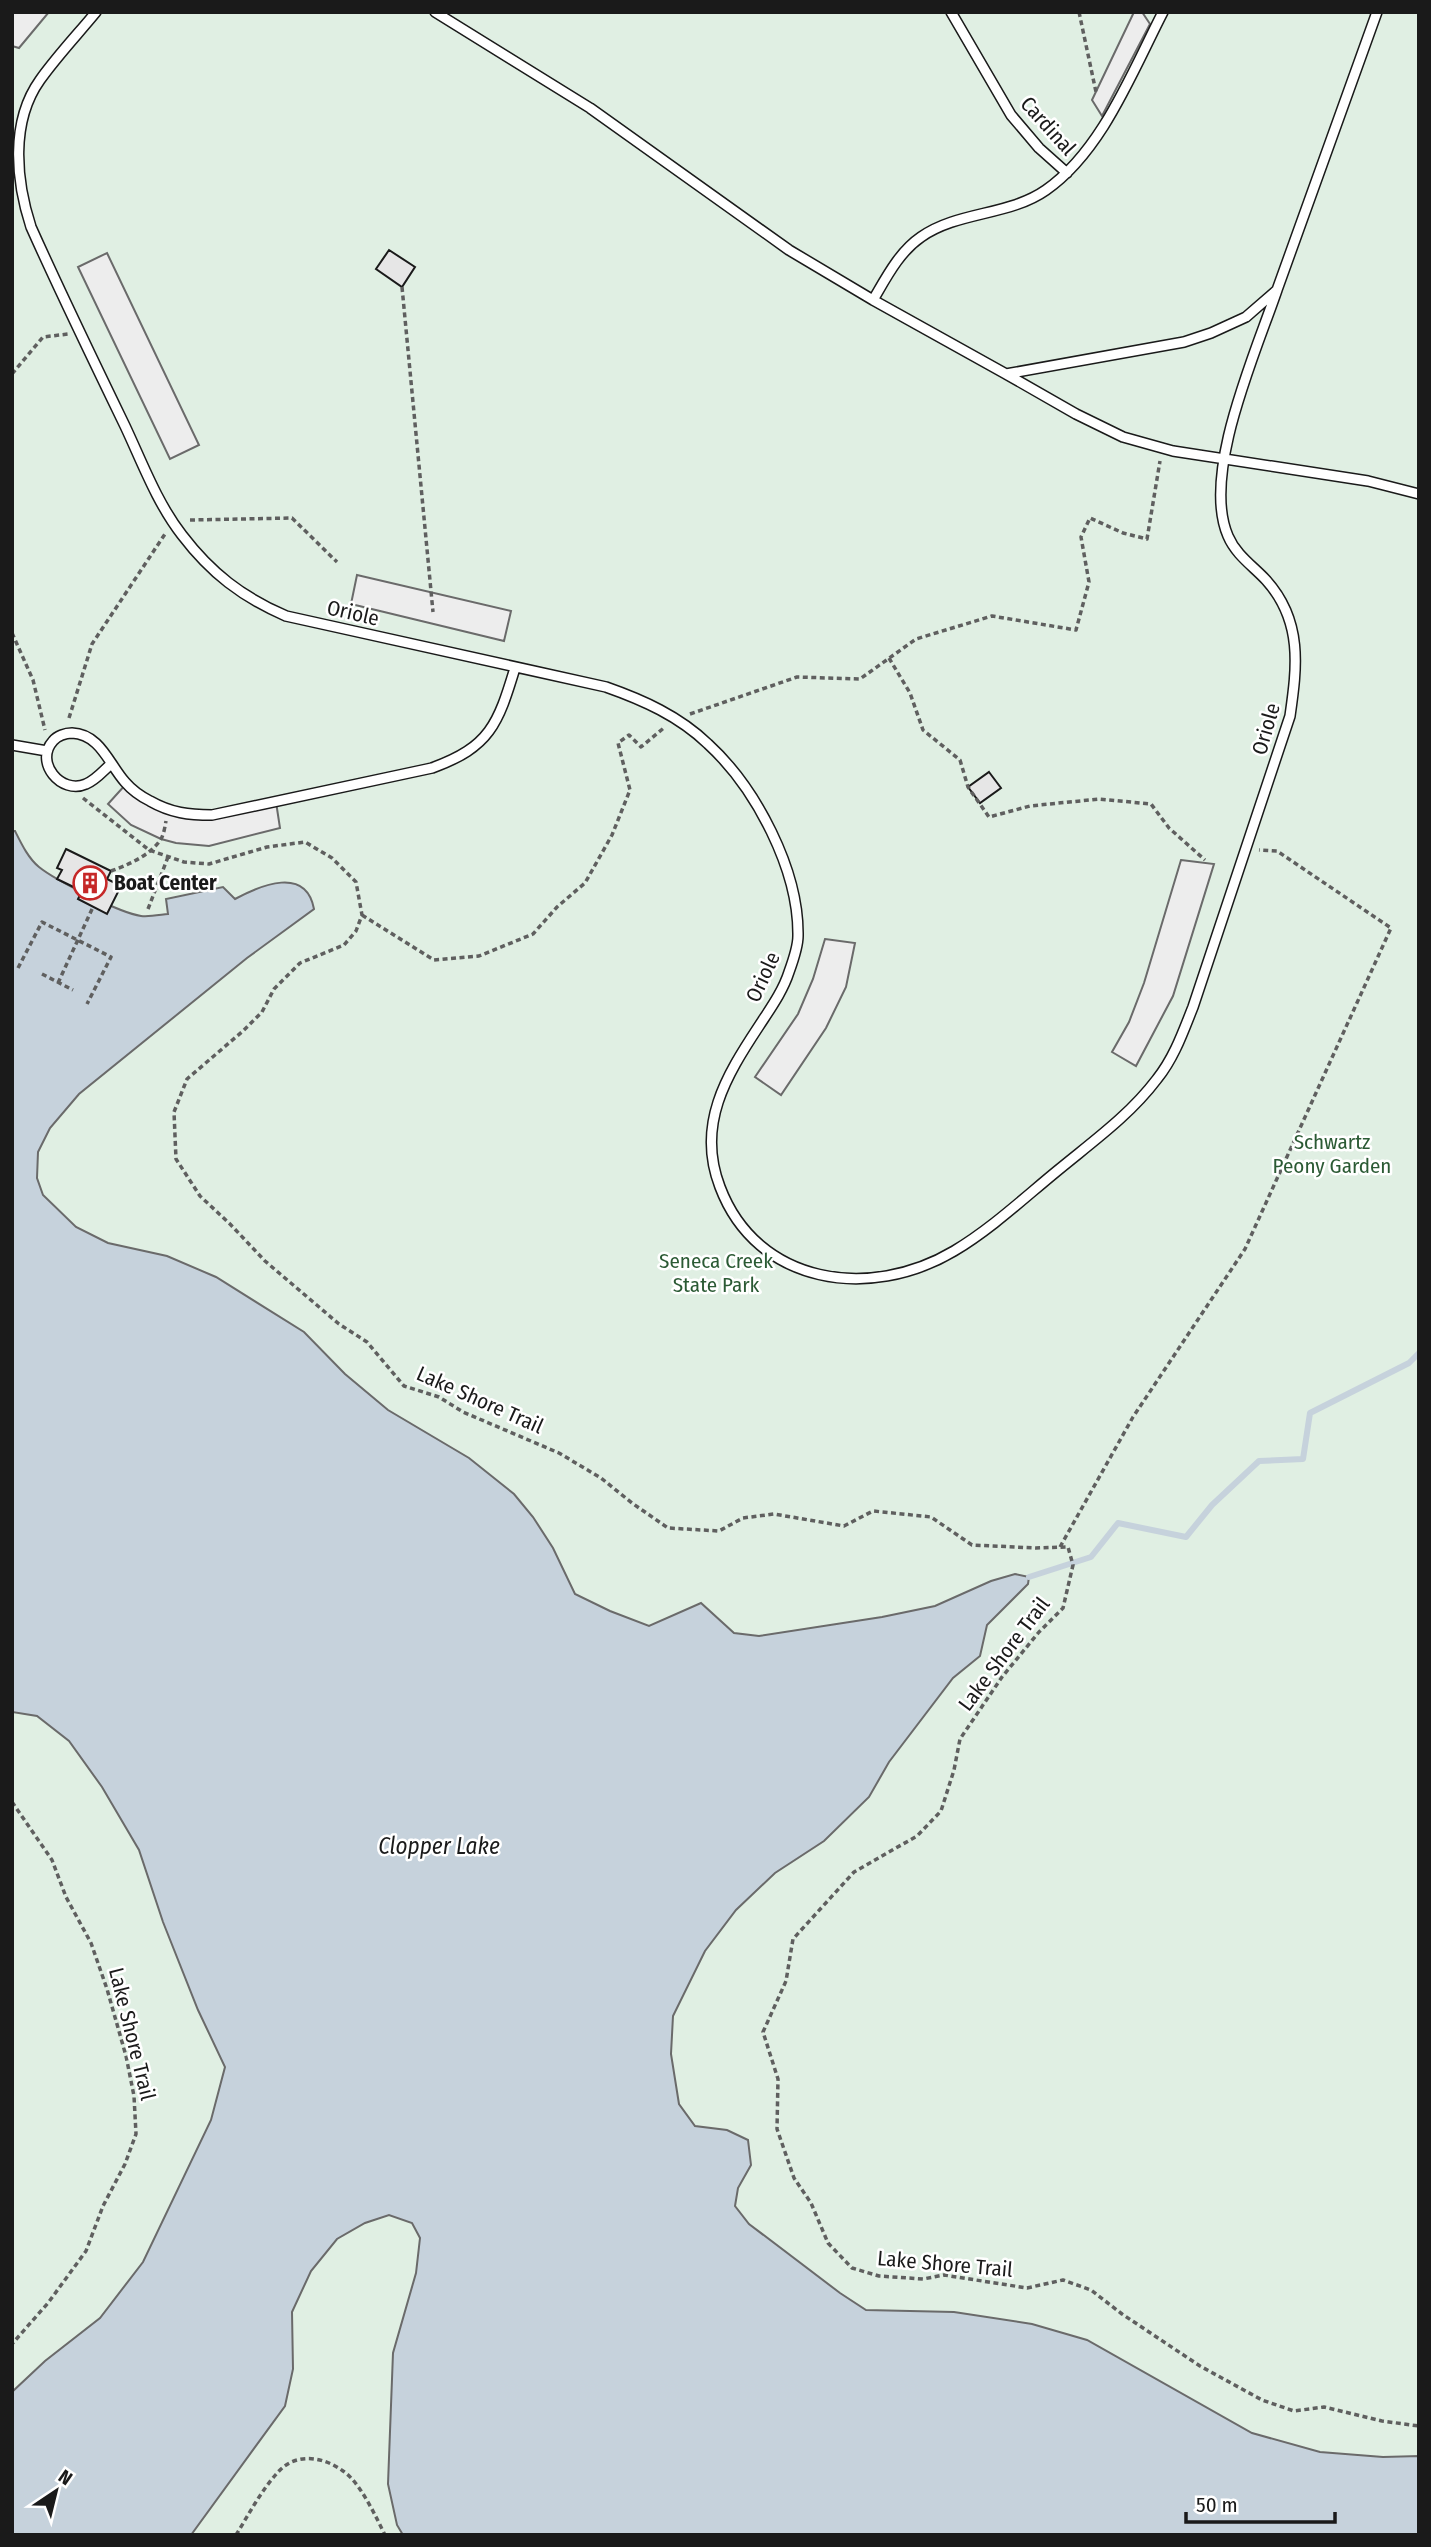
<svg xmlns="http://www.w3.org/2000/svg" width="1431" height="2547" font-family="'Fira Sans Condensed',sans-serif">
	<rect width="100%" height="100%" fill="#fff"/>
	<!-- green -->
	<path fill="#e0efe3" stroke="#6a6a6a" stroke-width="2" d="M12 12H1419V2535H12Z"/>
	<!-- parking -->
	<path fill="#ededed" stroke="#6a6a6a" stroke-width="2" d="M12 12H49L19 48 12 46Z
		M1134 12H1142L1150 24 1102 116 1092 100Z
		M107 253 199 445 170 459 78 267Z
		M357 575 511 611 504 641 351 604Z
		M126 784 184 815 276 802 280 828 209 846 176 843 161 839 131 825 108 804Z
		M1181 860 1214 864 1173 996 1136 1066 1112 1052 1129 1022 1144 983Z
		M825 939 855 943 846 987 826 1028 781 1095 755 1077 798 1014 813 979Z"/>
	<!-- water -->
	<path fill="#c6d2dc" stroke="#6a6a6a" stroke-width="2" d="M12 831H15C21 843 28 858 39 867 55 880 120 913 141 916 149 917 159 915 168 914L166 899 223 887 235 899C261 885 306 866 314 909L247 958 79 1094 50 1128 38 1152 37 1178 43 1195 76 1227 108 1243 167 1256 216 1277 304 1332 345 1374 388 1410 469 1458 514 1494 533 1517 553 1548 575 1594 610 1611 649 1626 701 1603 734 1633 759 1636 882 1617 935 1606 991 1581 1015 1574 1029 1577 1028 1584 987 1625 980 1656 953 1678 889 1762 869 1797 824 1841 775 1873 736 1910 705 1951 673 2016 671 2054 679 2104 695 2126 727 2130 748 2140 751 2165 738 2188 735 2206 749 2224 840 2293 866 2310 954 2312 1032 2324 1087 2340 1252 2433 1320 2452 1383 2457 1419 2456V2535H403L397 2525 388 2484 393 2353 416 2273 420 2238 412 2223 389 2215 365 2223 337 2239 311 2271 292 2312 293 2369 285 2406 191 2535H12V2392L45 2361 100 2318 143 2262 211 2120 225 2067 198 2010 163 1922 139 1850 102 1787 69 1741 37 1716 12 1712Z"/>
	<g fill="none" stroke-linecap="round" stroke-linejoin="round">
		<!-- stream -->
		<path stroke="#c6d2dc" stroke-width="6" d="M1029 1577 1091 1557 1118 1523 1186 1537 1212 1505 1259 1461 1303 1459 1310 1413 1409 1363 1419 1353"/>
	</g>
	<!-- building -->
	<path fill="#e6e6e6" stroke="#1a1a1a" stroke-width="2" d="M389 250 415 267 402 287 376 269Z
		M989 772 1001 788 980 803 968 787Z
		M66 849 111 871 107 879 121 886 107 914 78 899 82 891 57 879 62 870 57 868Z"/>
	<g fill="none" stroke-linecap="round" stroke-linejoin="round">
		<defs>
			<path id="service" d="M96 12C78 34 57 56 40 80 10 122 16 181 31 227 61 294 93 360 125 426 142 462 157 503 182 535 211 573 242 597 286 616L606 687C643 700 679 716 708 744 756 788 799 870 798 936 798 947 793 961 789 972 783 991 770 1009 759 1026 726 1076 696 1125 720 1187 757 1285 870 1301 954 1251 991 1229 1024 1198 1057 1171 1092 1142 1129 1116 1157 1079 1174 1058 1183 1032 1193 1007L1290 716C1297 667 1303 621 1266 580 1253 566 1236 555 1228 536 1201 474 1256 352 1277 290
				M435 12 590 108 789 250 873 300 1006 374 1184 342 1211 333 1246 317 1277 290 1377 12
				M951 12 1011 115 1039 148 1067 173
				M873 300C886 278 899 252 921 237 958 211 1009 216 1046 190 1102 151 1132 72 1163 12
				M1006 374 1076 414 1123 437 1173 451 1368 481 1419 494
				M12 745 47 751
				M111 764C103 771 96 780 86 784 61 795 34 762 53 741 57 736 65 733 72 733 100 734 109 764 125 782 131 789 142 797 150 801 171 813 189 815 212 815L432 768C490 747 498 724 515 668"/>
		</defs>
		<!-- service casing -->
		<use href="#service" stroke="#1a1a1a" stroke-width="12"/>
		<!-- path -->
		<path stroke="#5f5f5f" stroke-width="3.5" stroke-dasharray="5 3.5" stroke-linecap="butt" d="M1079 12 1096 92
			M402 287 433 612
			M12 374 43 337 68 334
			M190 520 292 518 337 562
			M12 633 33 680 45 730
			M889 658 910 693 923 730 960 760 968 787 989 817 1030 806 1099 799 1151 804 1169 828 1205 860
			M690 714 797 677 860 679 916 639 992 616 1076 630 1089 582 1081 537 1090 518 1123 533 1147 539 1160 461
			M69 718 92 644 165 534
			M83 798 149 850 184 862 209 864 267 847 305 842 332 858 356 882 362 915 356 931 344 945 300 963 274 989 262 1012 243 1031 187 1079 174 1112 176 1159 200 1196 230 1224 265 1261 339 1324 367 1342 404 1386 439 1397 463 1412 559 1453 601 1478 632 1503 668 1528 719 1531 743 1518 774 1514 844 1526 873 1511 931 1517 972 1545 1036 1548 1068 1547 1073 1565 1063 1608 1039 1632 1002 1677 960 1739 954 1770 941 1811 917 1836 854 1872 793 1939 786 1981 763 2032 778 2079 777 2129 794 2178 811 2203 828 2243 852 2268 879 2276 923 2279 944 2275 1027 2288 1063 2280 1091 2290 1122 2314 1200 2366 1262 2400 1294 2411 1324 2407 1382 2421 1419 2426
			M111 871C128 865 151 855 161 839 164 834 165 826 166 821
			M148 909 168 857
			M362 915 434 960 479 956 533 934 557 907 585 883 612 835 630 790 618 743 629 735 641 747 665 727
			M18 968 42 922 111 957 87 1004
			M42 974 73 990
			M58 983 93 907
			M1060 1547 1133 1417 1245 1249 1391 928 1277 851 1259 850
			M12 1802 52 1860 66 1897 91 1943 107 1989 126 2056 134 2096 136 2134 125 2164 103 2206 86 2251 48 2303 12 2344
			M236 2535C249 2514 262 2489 279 2471 297 2452 324 2457 343 2471 360 2482 376 2517 385 2535"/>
		<!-- service -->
		<use href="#service" stroke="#fff" stroke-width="9"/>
	</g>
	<!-- icons -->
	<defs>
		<symbol id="building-ring" viewBox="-11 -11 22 22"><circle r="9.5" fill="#fff" stroke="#c62828" stroke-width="1.5"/><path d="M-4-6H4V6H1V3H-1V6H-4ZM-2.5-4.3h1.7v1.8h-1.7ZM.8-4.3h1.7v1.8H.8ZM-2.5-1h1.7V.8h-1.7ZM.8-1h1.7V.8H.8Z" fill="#c62828"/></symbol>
	</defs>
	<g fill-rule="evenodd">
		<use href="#building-ring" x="71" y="864" width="38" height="38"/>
	</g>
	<g text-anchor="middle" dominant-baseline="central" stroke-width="5" stroke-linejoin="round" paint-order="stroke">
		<!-- street labels -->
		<g font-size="21" fill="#1a1a1a" stroke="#fff">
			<text transform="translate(1048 126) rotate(48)">Cardinal</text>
			<text transform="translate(353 613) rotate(13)">Oriole</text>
			<text transform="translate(1266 729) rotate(-74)">Oriole</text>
			<text transform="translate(763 977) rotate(-65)">Oriole</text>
			<text transform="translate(480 1400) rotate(24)">Lake Shore Trail</text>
			<text transform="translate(1004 1654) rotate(-53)">Lake Shore Trail</text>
			<text transform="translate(132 2034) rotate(76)">Lake Shore Trail</text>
			<text transform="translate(945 2264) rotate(5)">Lake Shore Trail</text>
		</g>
		<!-- poi labels -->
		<g font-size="21" font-weight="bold" fill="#1a1a1a" stroke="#fff" text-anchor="start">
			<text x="114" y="883">Boat Center</text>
		</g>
		<!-- park labels -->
		<g font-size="21" fill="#2b5a34" stroke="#fff">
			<text x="1332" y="1142">Schwartz<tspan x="1332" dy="24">Peony Garden</tspan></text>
			<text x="716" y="1261">Seneca Creek<tspan x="716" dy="24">State Park</tspan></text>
		</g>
		<!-- water labels -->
		<g font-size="23" font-style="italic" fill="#1a1a1a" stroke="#fff">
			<text x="439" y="1846">Clopper Lake</text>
		</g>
	</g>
	<!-- border -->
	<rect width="1431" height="2547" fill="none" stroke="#1a1a1a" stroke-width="28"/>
	<!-- north arrow -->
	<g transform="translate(56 2491) rotate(35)" stroke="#ffffff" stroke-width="5" paint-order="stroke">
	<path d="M0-5L12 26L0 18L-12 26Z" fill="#1a1a1a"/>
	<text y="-10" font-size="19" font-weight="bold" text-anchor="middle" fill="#1a1a1a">N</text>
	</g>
	<!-- scale -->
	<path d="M1186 2512v10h149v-10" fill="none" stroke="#1a1a1a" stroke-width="3.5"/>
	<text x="1196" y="2512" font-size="21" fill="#1a1a1a" stroke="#ffffff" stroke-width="5" paint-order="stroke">50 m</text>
</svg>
